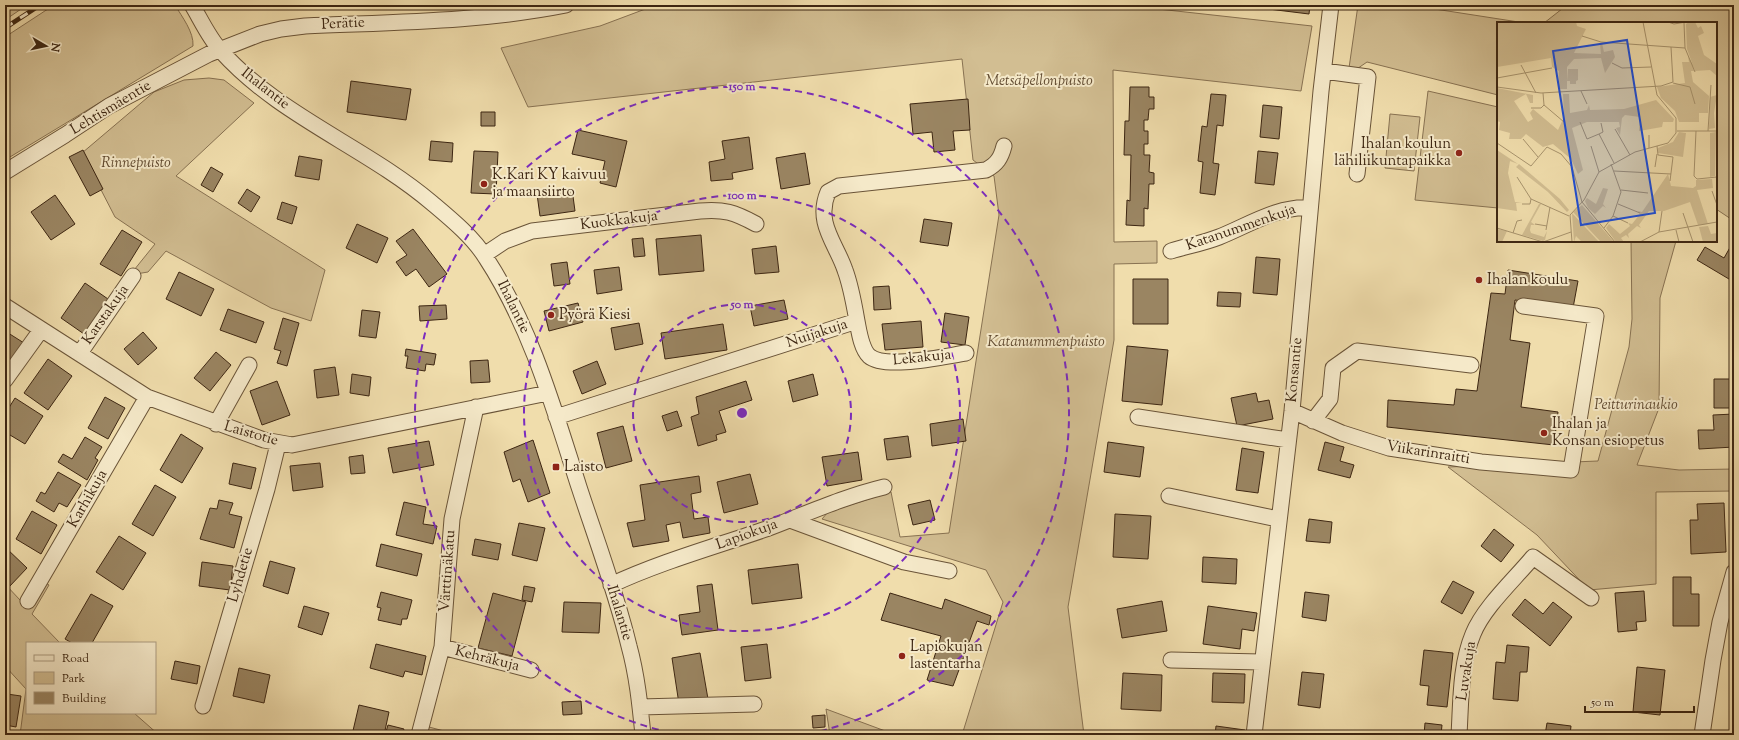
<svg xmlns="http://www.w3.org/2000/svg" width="1739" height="740" font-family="'Sorts Mill Goudy',serif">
	<rect width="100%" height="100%" fill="#f0ddac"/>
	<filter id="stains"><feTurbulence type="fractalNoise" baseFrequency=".005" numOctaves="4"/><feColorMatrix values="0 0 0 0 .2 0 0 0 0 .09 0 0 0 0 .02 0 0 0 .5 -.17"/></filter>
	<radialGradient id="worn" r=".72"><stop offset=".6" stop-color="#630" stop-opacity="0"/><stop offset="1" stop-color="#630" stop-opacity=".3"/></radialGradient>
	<!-- green -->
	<path fill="#d2be92" stroke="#887252" d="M5 5H27L5 20Z
		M54 5H175C182 17 194 32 193 46L5 160V37Z
		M656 5H1122L1312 26 1301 91 1113 70 1114 242 1157 241V263L1114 264V340L1068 607 1084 735H962L1003 602 986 570 822 519 828 512 891 492 900 537 949 533 999 215 994 176 973 160 962 59 528 107 501 48 600 26Z
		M1358 5H1409L1525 23H1498V95L1367 62 1348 75Z
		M1567 5H1734V221L1716 209V23H1544Z
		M209 78 224 80 254 103 176 176 325 270 311 321 271 308 166 251 148 272 130 275 155 244 115 217 82 153 154 92 184 80Z
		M1428 91 1498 107V208L1415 200Z
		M1390 114 1420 117 1414 171 1385 168Z
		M1631 241H1676L1660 298 1659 408 1637 465 1679 470 1734 469V491L1656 492V584L1589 590 1537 535 1448 467 1598 461 1629 347 1632 319Z
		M34 576 49 585 32 614 60 643H27V713H134L159 735H20L26 689 5 666V584L20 600Z
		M826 709 896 735H830Z
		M429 727 459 735H427Z"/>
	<!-- building -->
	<path fill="#9a8562" stroke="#3d2612" d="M1236 5H1310L1309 14Z
		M351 81 411 89 406 120 347 112Z
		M1130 87H1149V97H1154V109H1149L1148 120H1144V131H1148V144H1144V155H1150L1149 172 1154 173V184H1149L1148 209 1144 208V226L1126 225 1127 200 1130 201 1131 155H1124L1125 121H1129Z
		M1211 94 1226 95 1223 126 1217 125 1213 163 1219 164 1215 195 1200 193 1203 162 1198 161 1202 126 1207 127Z
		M968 99 970 130 953 131 955 150 934 152 932 132 913 134 910 104Z
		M1263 105 1282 107 1279 139 1260 137Z
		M481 112H495V126H481Z
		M578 130 627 141 616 187 600 183 605 161 572 154Z
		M749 137 753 169 732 173 733 179 711 181 709 162 725 159 722 141Z
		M431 141 453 143 452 162 429 160Z
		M83 150 103 189 90 196 69 157Z
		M474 151 498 152 496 194 471 193Z
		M1258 151 1278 153 1274 185 1255 183Z
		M805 153 810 184 781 189 776 158Z
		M299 156 322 160 319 180 295 176Z
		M211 167 223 174 213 192 201 185Z
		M247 189 260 197 251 212 238 203Z
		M572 189 575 211 540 216 537 194Z
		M55 195 75 224 51 240 31 212Z
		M282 202 297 207 292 224 277 219Z
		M924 219 952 223 948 246 920 242Z
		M357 224 388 238 377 263 346 248Z
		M413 229 447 274 429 287 416 269 406 276 396 262 407 255 396 241Z
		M122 230 142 242 121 276 100 264Z
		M701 235 704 271 659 275 656 239Z
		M643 238 645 256 634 257 632 239Z
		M1732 244 1734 245V282L1697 260 1705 247 1724 258Z
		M776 246 779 272 755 274 752 249Z
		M1256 257 1280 259 1277 295 1253 293Z
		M567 262 570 284 554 286 551 264Z
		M619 267 622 290 597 294 594 270Z
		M1508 270 1578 281 1573 308 1515 300 1510 340 1530 343 1521 407 1558 412 1554 445 1387 427 1388 400 1454 405 1456 389 1477 391 1491 293 1505 294Z
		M179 272 214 289 201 316 166 299Z
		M1133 279H1168V324H1133Z
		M85 283 108 299 84 334 61 318Z
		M889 286 891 309 874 310 873 287Z
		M1218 292 1241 293 1240 307 1217 306Z
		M784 300 788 319 754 326 750 306Z
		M578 303 583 322 549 331 544 311Z
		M446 305 447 319 420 321 419 306Z
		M228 309 264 322 256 343 220 330Z
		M362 310 380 312 376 338 359 336Z
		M945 313 969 317 965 345 941 342Z
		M283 318 299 323 287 366 277 363 281 351 274 349Z
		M921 321 923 347 885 350 882 324Z
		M639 323 643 344 615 350 611 328Z
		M723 324 727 350 665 359 661 333Z
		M5 331 24 343 5 374Z
		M143 332 157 348 138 365 124 349Z
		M1127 346 1168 350 1162 405 1122 401Z
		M406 349 436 354 434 365 426 364 425 371 406 368 408 356H405Z
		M216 352 231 365 210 391 194 378Z
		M48 359 72 376 48 410 24 393Z
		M488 360 490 382 471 383 470 361Z
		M597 361 606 384 582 394 573 371Z
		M335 367 339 395 317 398 314 370Z
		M352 374 371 377 369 396 350 393Z
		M813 374 818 395 793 402 788 381Z
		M1714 379H1734V408H1714Z
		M277 381 290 415 262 425 250 391Z
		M746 381 752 400 719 411 726 432 716 435 717 440 698 446 691 417 699 414 696 397Z
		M1256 393 1258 402 1269 400 1273 419 1237 426 1231 398Z
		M105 397 125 408 108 439 88 428Z
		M15 398 43 416 25 444 5 432V414Z
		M677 411 682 426 667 431 662 416Z
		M1734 414V447L1699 449 1698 430H1714L1713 415Z
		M963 419 966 441 932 446 930 424Z
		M623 426 632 461 606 468 597 433Z
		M181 434 203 448 182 483 160 470Z
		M908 436 911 457 887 460 884 439Z
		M85 437 102 447 95 458 98 460 87 480 58 462 63 454 72 459Z
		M533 440 550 493 528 502 520 479 513 482 504 452Z
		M429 441 434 465 393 473 388 448Z
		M1108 442 1144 447 1140 477 1104 472Z
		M1325 442 1344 447 1340 461 1354 465 1350 478 1318 470Z
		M1242 448 1264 452 1258 493 1236 490Z
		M858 452 862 480 827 486 822 457Z
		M363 455 365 473 351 474 349 457Z
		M233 463 256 468 251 489 229 484Z
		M320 463 323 487 293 491 290 466Z
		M58 472 81 485 67 507 59 503 54 512 36 501 41 492 45 494Z
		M750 474 758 504 724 513 717 482Z
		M699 476 701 492 691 494 694 519 708 517 710 533 683 538 680 522 666 525 669 541 633 547 627 523 645 520 640 485Z
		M155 485 176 497 153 536 132 524Z
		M219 500 233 503 229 514 242 517 234 548 200 539 210 508 217 509Z
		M930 500 935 520 913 525 908 505Z
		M404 502 426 507 423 524 437 526 433 544 396 535Z
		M1724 503 1726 552 1691 554 1690 520H1698L1697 504Z
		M32 511 57 525 41 554 16 539Z
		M1115 514 1151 516 1148 559 1113 557Z
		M1309 519 1332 522 1330 543 1306 541Z
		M519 523 545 528 537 561 512 555Z
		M1494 529 1514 545 1501 562 1481 546Z
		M119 536 146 553 123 590 96 572Z
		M475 539 501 544 498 560 472 555Z
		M381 544 422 554 417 576 376 566Z
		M5 547 27 568 9 587 5 583Z
		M1203 557 1237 559 1236 584 1202 582Z
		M270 561 295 568 288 594 263 586Z
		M202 562 233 566 230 590 199 586Z
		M798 564 802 598 752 604 748 570Z
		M1673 577H1691V594H1699V626H1673Z
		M1453 581 1474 592 1462 614 1441 602Z
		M712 584 718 630 682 635 679 615 700 612 697 586Z
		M524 586 535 588 532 602 522 600Z
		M1644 591 1646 621 1636 622 1637 630 1618 632 1615 593Z
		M381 592 412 600 407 619H402L401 625 378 620 381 608 377 607Z
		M1305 592 1329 595 1326 621 1302 617Z
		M493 593 526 602 512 656 478 648Z
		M890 593 942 609 945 599 991 616 989 625 977 621 953 686 927 680 941 636 881 620Z
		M91 594 113 606 92 643H72L65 639Z
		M1525 599 1543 614 1553 602 1572 617 1550 646 1512 615Z
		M1162 601 1167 631 1122 638 1117 609Z
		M564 602 601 603 599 633 562 632Z
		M304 606 329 613 322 635 298 627Z
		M1208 606 1257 613 1254 631 1242 629 1240 649 1203 644Z
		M376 644 426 656 422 675 405 671 403 677 370 668Z
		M767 644 771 678 745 681 741 647Z
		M1507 645 1529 647 1527 672H1520L1518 701 1493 699 1496 662 1505 663Z
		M1424 650 1453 653 1447 707 1427 705 1429 686 1420 685Z
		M700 653 708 699 679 704 672 658Z
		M175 661 200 666 197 684 171 679Z
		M1637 667 1665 670 1660 715 1633 712Z
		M239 668 270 675 264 703 233 696Z
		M1302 672 1324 674 1320 708 1298 705Z
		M1123 673 1162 675 1161 711 1121 709Z
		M1213 673 1245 674 1244 703 1212 702Z
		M7 694 21 696 16 727 5 725Z
		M581 701 582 714 563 715 562 702Z
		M359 705 389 712 384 735H352Z
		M825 715V727L813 728 812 716Z
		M1425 723 1442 725 1441 735H1424Z
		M1547 723 1571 726 1570 735H1545Z
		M388 725 404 729 402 735H385Z
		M1216 726 1245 730 1244 735H1215Z
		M1294 731 1310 732V735H1293Z"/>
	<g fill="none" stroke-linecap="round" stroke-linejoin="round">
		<defs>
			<path id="minor" d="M192 5C201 20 209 38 221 51 279 116 366 147 432 203 451 219 473 237 486 258 531 327 554 409 579 487 596 539 616 592 629 646 637 675 640 705 643 735
				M1324 71 1368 77 1357 174
				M5 172 65 135 109 106 209 54 260 34 281 29 305 26C392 22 481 22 566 5
				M1171 251C1187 246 1204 243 1219 237 1247 226 1279 205 1310 208
				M484 255 505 241 532 231 700 211C724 209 734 212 756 224
				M5 306 147 397 264 440 292 445 548 393
				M857 321C859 331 861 348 869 356 885 370 945 356 966 353
				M80 353 133 276
				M5 380 41 330
				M1292 411 1342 433 1389 448 1481 462 1571 470 1596 316 1523 306
				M556 417 857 321C854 304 851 286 845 270 836 243 815 223 828 192L839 186 986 170C997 164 1001 158 1004 146
				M1138 417 1288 440
				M1313 421 1330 399 1333 368 1357 351 1471 365
				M216 424 249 365
				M1169 496 1278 519
				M790 520 904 562 949 571
				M611 585C660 562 714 547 766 529 806 514 843 497 884 487
				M28 601 147 397
				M442 647 531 670
				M1171 660 1261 662
				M203 706 267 489 278 444
				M640 707 754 704
				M419 735 442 647 452 519 476 407
				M1254 735 1292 411 1321 91 1331 5
				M1459 735C1461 702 1460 665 1473 634 1484 607 1514 580 1533 557L1591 598
				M1702 735 1713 660 1720 622 1734 572"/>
		</defs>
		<!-- minor casing -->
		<use href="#minor" stroke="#6a5438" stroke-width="17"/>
		<!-- minor -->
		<use href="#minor" stroke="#f5e9c9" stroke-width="15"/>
		<defs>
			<path id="rail" d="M5 28 40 5"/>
		</defs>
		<!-- rail casing -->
		<use href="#rail" stroke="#3d2612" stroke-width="4.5"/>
		<!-- rail -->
		<use href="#rail" stroke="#f5e9c9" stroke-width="3" stroke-dasharray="9" stroke-linecap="butt"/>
	</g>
	<!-- distance rings -->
	<g fill="none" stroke="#7b2cbf" stroke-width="2" stroke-dasharray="7 5">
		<circle cx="742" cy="413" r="109"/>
		<circle cx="742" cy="413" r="218"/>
		<path d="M682 735A327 327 0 1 1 802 735"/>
	</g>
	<!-- markers -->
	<g fill="#8f2418" stroke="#f5e9c9" stroke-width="1.5">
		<circle cx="1459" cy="153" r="4"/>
		<circle cx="484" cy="184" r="4"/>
		<circle cx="1479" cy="280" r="4"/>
		<circle cx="551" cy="315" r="4"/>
		<circle cx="1544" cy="433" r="4"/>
		<rect x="552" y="463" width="8" height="8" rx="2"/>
		<circle cx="902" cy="656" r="4"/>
	</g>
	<g text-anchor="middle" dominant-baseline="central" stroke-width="4" stroke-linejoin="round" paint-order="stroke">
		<!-- street labels -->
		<g font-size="15" fill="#3d2612" stroke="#f5e9c9">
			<text transform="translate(343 24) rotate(-3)">Perätie</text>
			<text transform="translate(265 89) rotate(38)">Ihalantie</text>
			<text transform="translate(111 108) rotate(-31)">Lehtismäentie</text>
			<text transform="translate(619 221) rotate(-7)">Kuokkakuja</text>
			<text transform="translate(1241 228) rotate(-19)">Katanummenkuja</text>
			<text transform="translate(513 307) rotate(64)">Ihalantie</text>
			<text transform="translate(106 315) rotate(-55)">Karstakuja</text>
			<text transform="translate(817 334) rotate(-18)">Nuijakuja</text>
			<text transform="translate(922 358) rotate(-6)">Lekakuja</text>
			<text transform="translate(1295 370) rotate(-85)">Konsantie</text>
			<text transform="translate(251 434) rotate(16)">Laistotie</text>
			<text transform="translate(1428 453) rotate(9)">Viikarinraitti</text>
			<text transform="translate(88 499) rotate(-60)">Karhikuja</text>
			<text transform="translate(747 535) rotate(-20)">Lapiokuja</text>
			<text transform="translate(448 571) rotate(-86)">Värttinäkatu</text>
			<text transform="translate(241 575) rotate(-74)">Lyhdetie</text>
			<text transform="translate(619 613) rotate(73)">Ihalantie</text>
			<text transform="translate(487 659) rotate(14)">Kehräkuja</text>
			<text transform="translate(1467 671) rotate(-81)">Luvakuja</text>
		</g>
		<!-- park labels -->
		<g font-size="15" font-style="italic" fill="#624c32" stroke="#f5e9c9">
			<text x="1039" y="81">Metsäpellonpuisto</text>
			<text x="136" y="163">Rinnepuisto</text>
			<text x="1046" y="342">Katanummenpuisto</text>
			<text x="1636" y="405">Peitturinaukio</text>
		</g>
		<!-- poi labels -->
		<g font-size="15" fill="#3d2612" stroke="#f5e9c9" text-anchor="start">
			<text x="1451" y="144" text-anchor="end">Ihalan koulun<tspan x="1451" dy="17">lähiliikuntapaikka</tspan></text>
			<text x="492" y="175">K.Kari KY kaivuu<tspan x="492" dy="17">ja maansiirto</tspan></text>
			<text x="1487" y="280">Ihalan koulu</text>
			<text x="559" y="315">Pyörä Kiesi</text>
			<text x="1552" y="424">Ihalan ja<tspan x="1552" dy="17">Konsan esiopetus</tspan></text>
			<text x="564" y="467">Laisto</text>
			<text x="910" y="647">Lapiokujan<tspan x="910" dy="17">lastentarha</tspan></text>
		</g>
	</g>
	<!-- overview -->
	<g transform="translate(1497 22)">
		<rect width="220" height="220" fill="#f0ddac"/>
		<path d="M0 0H79L80 4 89 7 77 31 104 32 103 22 105 21 107 30 116 28 118 35 108 51 104 36 77 37 70 45V67H61L62 49 55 45 54 36 0 45ZM192 0H198L201 6 204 4 207 11 201 14 207 33 220 42V54L213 48 198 49 190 27 189 2ZM191 34 196 43 197 49H194L196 60 212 74 211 91H202V100H182L178 89 164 76 160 65 188 61 185 40H192ZM71 47H81V58L79 59V62H73V59H70ZM0 66 36 73V81H33L29 72 17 79 31 100 36 97 33 91 36 87 61 108 67 95 66 72H72L73 91 90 88 92 83 93 88 127 87 159 78 177 97 176 100H166L165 105 142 109 143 95 128 93 125 96 123 113 119 106 123 105 122 100H90L75 106 86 148 81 152 74 137 56 122 46 125 29 112 24 117H12L13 111 2 108 3 100 0 99ZM220 73 217 91 218 106 212 107 213 75ZM182 110 189 111 186 135 161 131V126L176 120ZM219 110 218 154 213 155V111ZM0 128 21 142 13 139 11 151 18 180 25 181H19L20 189 0 186ZM22 142 63 177 72 188 70 190 51 170 19 145ZM171 152 174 164 196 166 199 164V158L215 157 216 166 200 168 211 202 201 203 193 180 167 189H152L142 203 144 206 140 204 131 212 132 216 129 213 124 216 127 220H119L109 206 112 202 123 212 133 204 131 201 135 202 143 192 141 189 145 190ZM106 166 111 167 106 182 109 186 106 184 98 192 91 186 88 179 90 176 99 182ZM42 182H44L34 200 38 203H34L33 208 34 211 47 215 50 209 48 218 46 219 25 213ZM85 183 117 220H104L76 190ZM75 191 102 220H85L79 214 77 220ZM211 204 214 212 220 211V220H206L202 205ZM0 207 10 209 5 220H0Z" fill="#d2be92"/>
		<path fill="none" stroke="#a8946e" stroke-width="1" d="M171 0 177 2 189 0M187 1 188 26 198 50M85 14 104 20 188 26M115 41 125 46 154 45M24 43 39 71M0 56 55 46M176 61 193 65 198 82M0 65 44 71 164 64 176 60 174 25M84 69 90 82M46 71 47 83 67 100M34 86H44L47 83M83 100 90 117 102 112 117 141M118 107 133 133M180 109H220M199 109 197 154 200 157 220 155M211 109 214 63M102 112 106 110 104 101M152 113V126M26 117 41 135M0 121 34 144 50 125 64 132 75 145 85 180 118 220M94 124 102 150M160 124 161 133 176 135 173 159M158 145 160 132M117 149 174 152M20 155 34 177 72 194M124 168 151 171M215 169 220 183M25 182H33L34 177M121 182 143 191M186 191 196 220M116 194 131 201M38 202 50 204M0 206 46 220 74 210M107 206 116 194 124 170 114 142M49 208 53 185M179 208 182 220M162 210 165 189M16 211 20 199 25 198M75 220 73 193 87 178 102 150 138 130 171 121 179 111V96L160 73 146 0M143 220 162 210 220 200"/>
		<path fill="#1d4ed8" fill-opacity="0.15" stroke="#1d4ed8" stroke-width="2" d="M130 18 158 191 84 203 56 29Z"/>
		<rect width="220" height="220" fill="none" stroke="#3d2612" stroke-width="2"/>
	</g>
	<circle cx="742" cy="413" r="6" fill="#7b2cbf" stroke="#f5e9c9" stroke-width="2"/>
	<g font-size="12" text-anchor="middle" font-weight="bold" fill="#7b2cbf" stroke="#f5e9c9" stroke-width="4" stroke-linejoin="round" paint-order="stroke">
		<text x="742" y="90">150 m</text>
		<text x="742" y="199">100 m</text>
		<text x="742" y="308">50 m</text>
	</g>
	<!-- margin -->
	<rect width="1739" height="740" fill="none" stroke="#f0ddac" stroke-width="20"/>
	<rect x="6" y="6" width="1727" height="728" fill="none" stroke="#3d2612" stroke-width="2"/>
	<rect x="10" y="10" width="1719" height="720" fill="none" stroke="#3d2612"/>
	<!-- legend -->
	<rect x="26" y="642" width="130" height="72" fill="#f5e9c9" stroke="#ab9b80"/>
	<rect x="34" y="655" width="20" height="6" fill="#f5e9c9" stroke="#ab9b80"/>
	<text x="62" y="662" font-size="12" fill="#3d2612">Road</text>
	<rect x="34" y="672" width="20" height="12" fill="#d2be92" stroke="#ab9b80"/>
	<text x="62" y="682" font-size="12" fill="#3d2612">Park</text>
	<rect x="34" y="692" width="20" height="12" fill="#9a8562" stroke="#ab9b80"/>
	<text x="62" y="702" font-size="12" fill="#3d2612">Building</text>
	<!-- north arrow -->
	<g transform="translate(46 46) rotate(99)" stroke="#f5e9c9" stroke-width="3" paint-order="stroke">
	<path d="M0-3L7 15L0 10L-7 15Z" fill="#3d2612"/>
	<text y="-6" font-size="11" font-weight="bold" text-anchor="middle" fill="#3d2612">N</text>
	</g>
	<!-- scale -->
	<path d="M1585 706v6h109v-6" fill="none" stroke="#3d2612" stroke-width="2"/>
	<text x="1591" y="706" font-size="12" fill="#3d2612" stroke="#f5e9c9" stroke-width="3" paint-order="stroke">50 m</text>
	<rect width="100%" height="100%" filter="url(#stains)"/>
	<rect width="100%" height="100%" fill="url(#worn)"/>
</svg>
